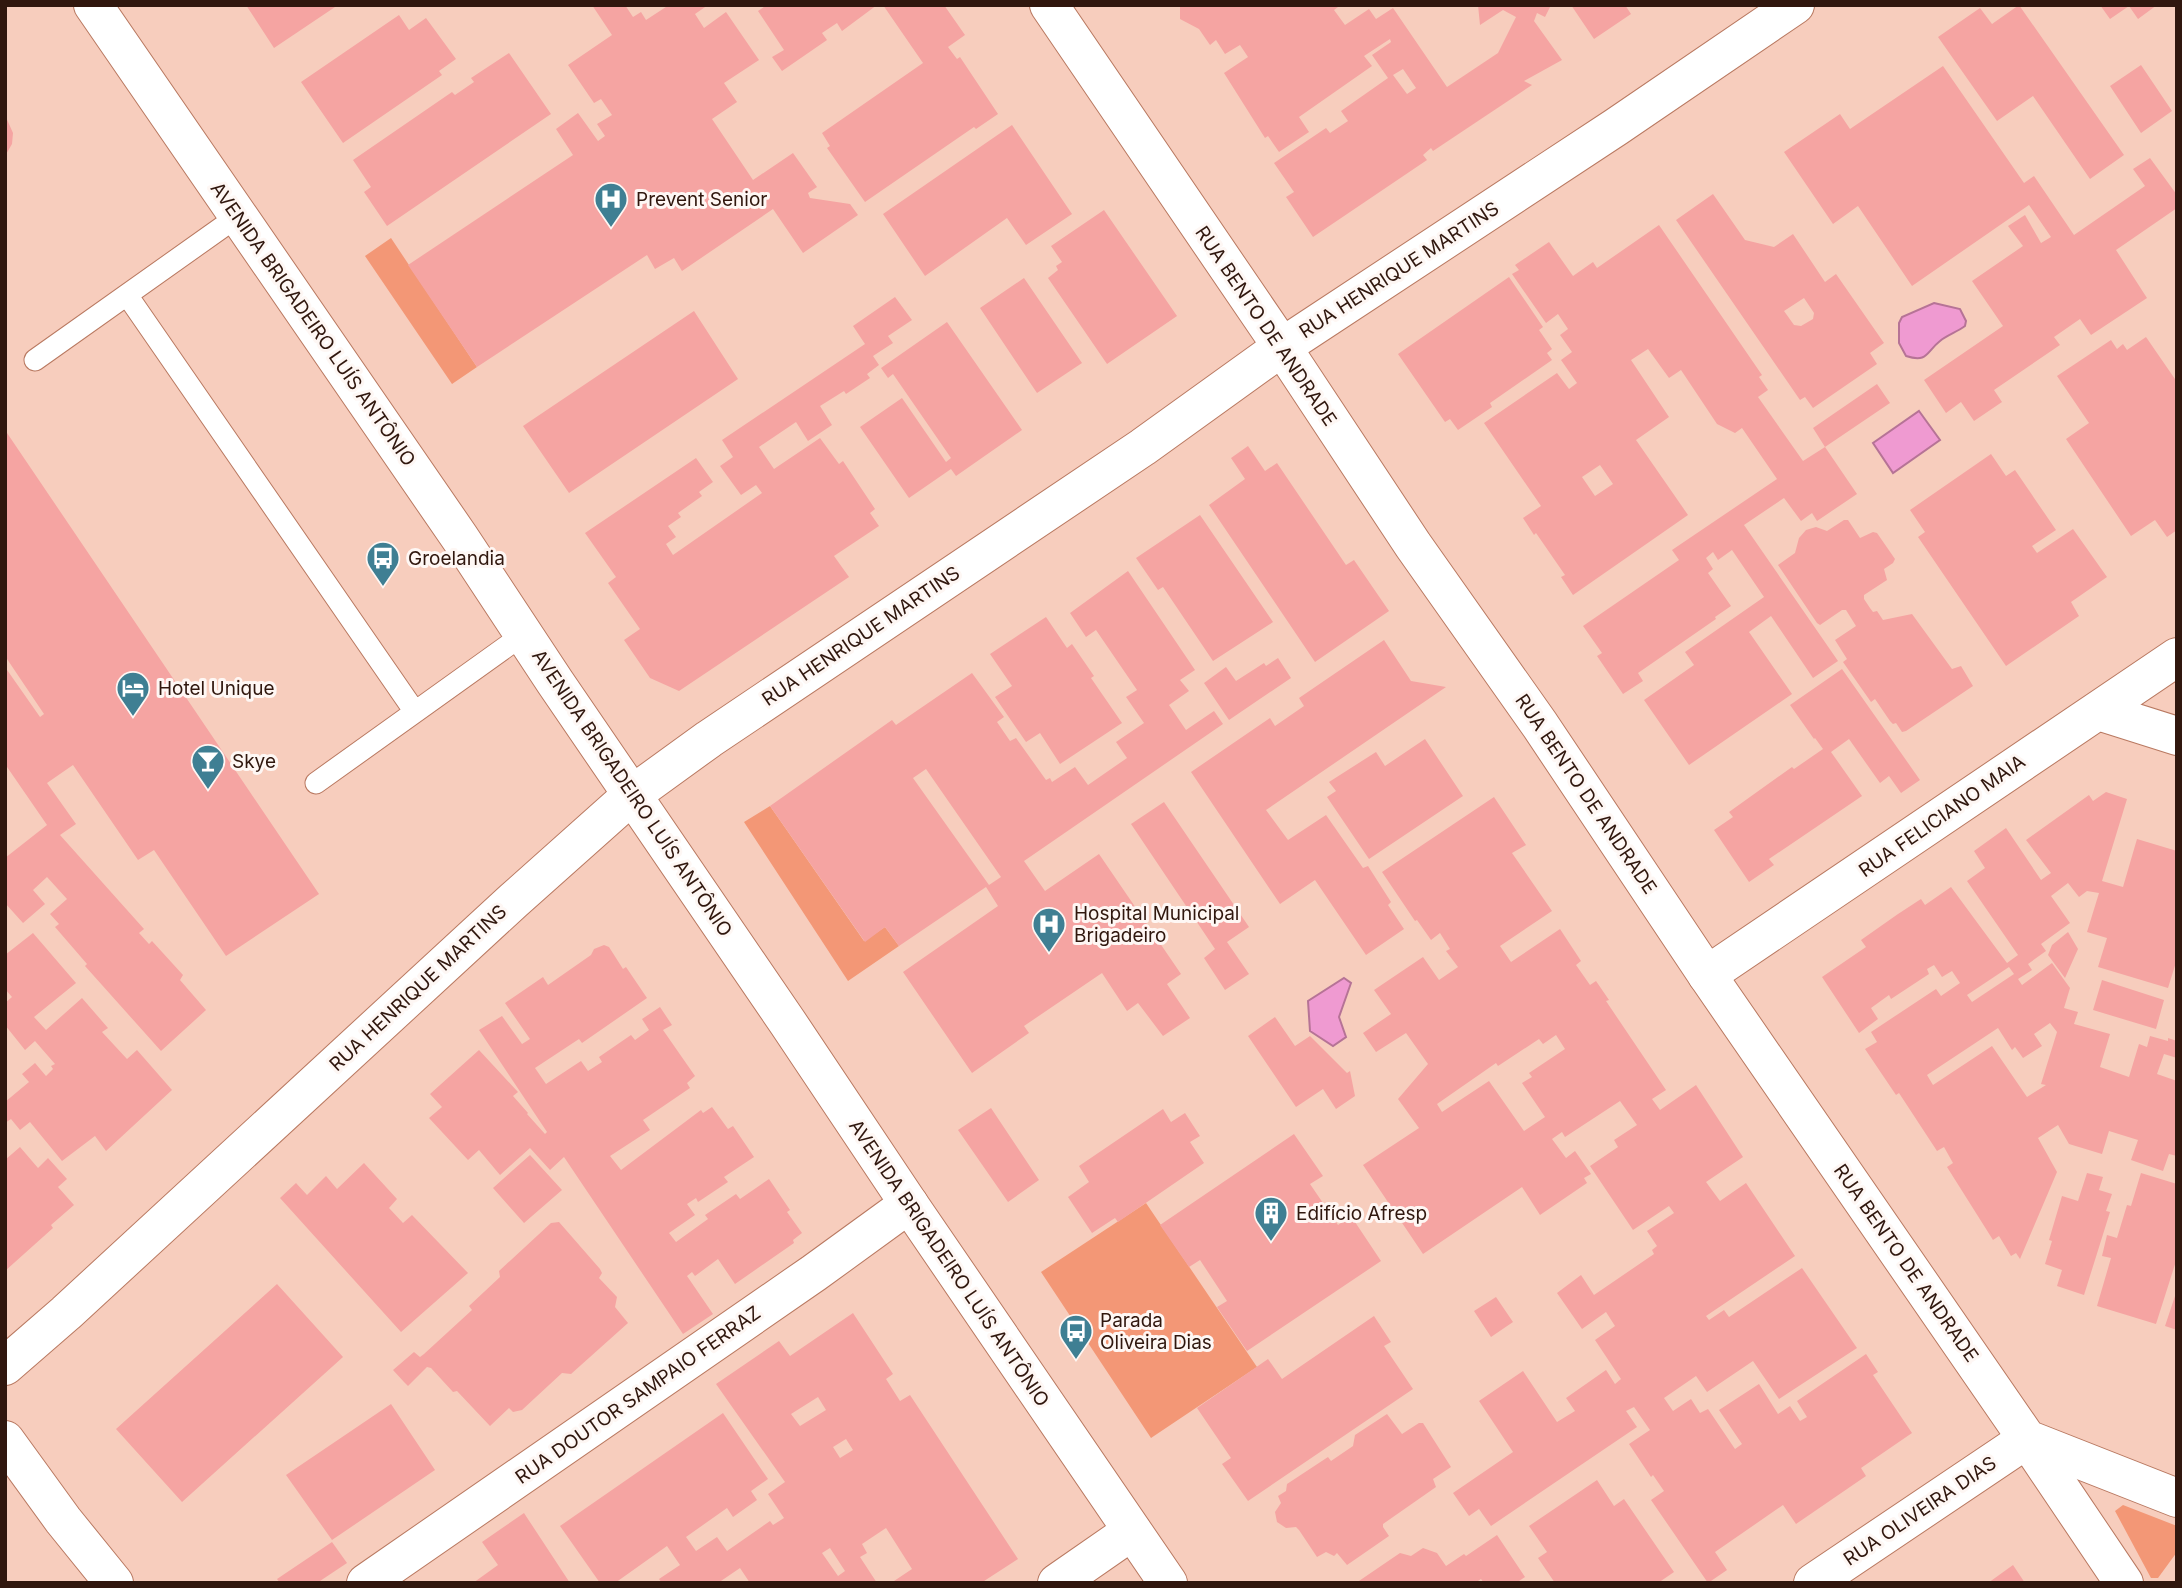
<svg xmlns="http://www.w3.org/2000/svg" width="2182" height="1588" font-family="Inter,sans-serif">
	<rect width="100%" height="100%" fill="#f7cdbd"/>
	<!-- green -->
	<path fill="#f39776" d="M391 238 477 367 452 384 365 256Z
		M770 806 864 941 885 927 899 946 848 981 744 822Z
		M1146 1203 1257 1367 1151 1438 1041 1272Z
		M2123 1505 2177 1526V1552L2158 1578H2151L2115 1511Z"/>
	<!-- water -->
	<path fill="#ef9ad1" stroke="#b67396" stroke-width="2" d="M1934 303 1960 309 1966 321 1965 326C1957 332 1947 335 1940 341 1926 352 1928 363 1906 356L1899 343V323L1902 317Z
		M1919 411 1940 440 1893 473 1873 443Z
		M1344 978 1351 983 1339 1017 1346 1037 1333 1046 1310 1031 1308 1001Z"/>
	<!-- building -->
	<path fill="#f5a4a2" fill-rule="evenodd" d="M246 5H338L274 48Z
		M592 5H625L633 17 641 12 646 20 669 5H708L695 14 704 28 726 12 759 60 724 83 737 102 712 119 753 180 793 153 817 187 808 193 810 198 850 204 858 215 803 253 773 209 682 271 674 258 655 269 647 255 477 367 408 265 573 155 556 129 578 113 598 141 605 136 597 124 612 115 601 99 594 103 568 65 612 35Z
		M767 5H877L842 31 837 23 822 33 827 40 782 71 772 57 784 50 758 11Z
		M883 5H944L965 35 948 47 957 59 960 57 998 114 976 129 974 127 865 202 827 148 830 146 822 133 923 63Z
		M1180 5H1337L1338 7 1334 10 1345 25 1369 9 1376 19 1393 8 1447 87 1498 53 1516 17 1503 10 1480 25 1478 5H1551L1545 17 1537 13 1534 21 1562 60 1524 81 1532 85 1433 151 1431 148 1423 155 1427 160 1313 237 1286 197 1294 192 1274 163 1326 128 1330 133 1348 121 1341 111 1388 78 1372 55 1391 42 1390 39 1364 56 1372 66 1299 117 1309 132 1279 152 1268 136 1265 138 1224 73 1248 57 1240 45 1225 54 1216 40 1210 45 1199 29 1180 19ZM1403 69 1416 88 1407 94 1393 75Z
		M1571 5H1625L1631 14 1594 39Z
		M2019 5 2124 155 2090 179 2033 96 1997 121 1938 37 1980 8 1992 24Z
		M2100 5H2157L2138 19 2129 6 2110 19Z
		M399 15 409 30 426 18 456 59 439 71 442 75 343 143 301 82Z
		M509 53 551 114 387 226 364 192 371 187 353 160 452 92 455 95 474 82 471 78Z
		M2141 65 2172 111 2141 133 2110 86Z
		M1943 66 2024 183 2034 176 2074 235 2145 186 2133 169 2150 158 2177 195V208L2116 250 2147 298 2091 335 2080 319 2054 337 2060 345 1994 390 2002 402 1974 421 1961 402 1946 413 1924 380 2003 326 1972 281 2023 246 2008 226 2025 215 2041 243 2051 237 2029 205 1912 286 1858 206 1833 224 1784 152 1840 114 1850 129Z
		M5 115 13 133 12 144 5 156Z
		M1012 125 1072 214 1026 245 1007 218 925 276 883 214Z
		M1713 194 1745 240 1774 247 1793 234 1825 282 1836 274 1884 343 1870 353 1877 364 1813 408 1805 397 1800 400 1676 220ZM1804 298 1814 313 1813 319 1801 326 1794 325 1784 311Z
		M1104 210 1177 316 1107 364 1048 278 1058 270 1056 266 1062 262 1051 246Z
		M1659 225 1762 375 1759 377 1768 390 1758 397 1803 461 1825 447 1857 494 1817 521 1812 513 1801 521 1784 498 1744 525 1838 661 1813 678 1771 616 1749 632 1792 694 1689 765 1644 700 1694 665 1685 652 1764 597 1732 550 1718 560 1713 552 1706 558 1713 569 1708 573 1731 606 1715 617 1716 619 1638 673 1643 681 1623 694 1597 656 1602 653 1583 626 1679 560 1672 550 1777 479 1742 428 1735 433 1717 424 1681 370 1669 378 1648 349 1631 360 1669 417 1636 440 1688 515 1573 595 1561 577 1565 575 1536 533 1534 535 1523 518 1541 506 1484 423 1557 373 1569 389 1577 383 1561 360 1572 352 1560 335 1568 329 1558 314 1546 323 1512 274 1519 270 1515 265 1549 242 1573 276 1593 262 1597 268ZM1600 465 1613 484 1595 496 1582 477Z
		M1509 277 1543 327 1539 330 1552 349 1547 353 1552 360 1490 403 1492 407 1458 430 1450 419 1445 422 1398 354Z
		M1024 278 1082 363 1037 393 980 308Z
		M895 297 912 320 888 336 893 343 873 356 879 365 867 374 870 378 846 394 844 391 820 406 832 425 808 441 796 422 759 447 774 469 820 438 839 464 843 461 875 509 870 513 879 526 834 556 849 577 679 691 650 678 624 640 640 629 608 583 616 577 585 533 696 458 713 482 699 492 702 496 678 513 681 517 668 526 676 537 666 544 673 555 762 493 756 485 741 495 720 466 733 457 722 440 865 344 853 326Z
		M694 311 738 379 569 493 523 426Z
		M947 322 1022 430 956 476 951 469 909 498 860 427 902 398 946 462 951 458 893 374 888 378 881 368Z
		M2146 337 2177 382V530L2167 537 2155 520 2131 536 2066 439 2089 423 2057 376 2111 340 2117 349 2123 344 2127 350Z
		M1877 384 1890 403 1825 447 1813 428Z
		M5 430 319 894 226 956 154 850 138 860 73 765 47 783 76 824 60 835 144 929 139 933 149 944 152 941 183 975 180 980 206 1010 161 1051 85 966 87 964 55 927 59 924 50 914 67 899 47 877 33 890 45 904 23 923 5 903V858L47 825 5 764V667L40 717 44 714 5 656Z
		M1248 446 1265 471 1277 463 1346 565 1354 560 1389 611 1315 662 1209 505 1245 479 1231 458Z
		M1991 454 2006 476 2015 470 2056 530 2032 546 2037 553 2073 529 2107 577 2071 602 2079 616 2006 666 1918 537 1925 532 1910 510Z
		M1200 515 1273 622 1213 661 1163 587 1158 590 1136 558Z
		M1844 520H1848L1860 538 1873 532 1877 533 1895 559 1893 563 1884 569 1887 580 1864 595V599L1870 608 1873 612 1877 611 1883 620 1912 614 1952 669 1961 666 1973 686 1906 731 1902 732 1896 723 1893 724 1890 721 1875 699 1871 702 1843 662 1847 659 1835 640 1856 626 1846 610H1842L1820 625 1817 623 1778 565 1795 553 1799 538 1806 530 1816 527 1827 531Z
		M1128 571 1195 670 1180 680 1189 691 1169 705 1186 730 1214 711 1223 724 1024 861 1045 891 1099 854 1181 974 1167 984 1190 1018 1163 1036 1138 1003 1127 1011 1102 973 1024 1026 1029 1033 972 1073 903 972 998 906 986 887 899 946 885 927 865 942 770 806 892 720 896 725 972 673 1004 717 997 722 1010 741 1016 738 1046 780 1050 778 1052 782 1075 767 1088 785 1127 758 1116 742 1144 723 1126 697 1137 690 1096 630 1086 637 1070 613ZM926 769 1001 877 989 885 913 778Z
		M1046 617 1067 648 1072 644 1094 676 1091 678 1122 723 1060 764 1040 733 1026 742 995 697 1012 686 990 654Z
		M1384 640 1411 681 1446 687 1266 810 1288 840 1326 815 1363 868 1368 866 1391 902 1388 905 1404 929 1366 955 1315 880 1280 904 1191 772 1270 718 1275 726 1304 706 1299 698Z
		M1278 658 1291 678 1229 720 1204 683 1226 667 1236 681 1264 663 1266 666Z
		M1842 669 1920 780 1901 793 1889 776 1880 783 1849 739 1831 752 1862 796 1769 859 1774 865 1749 882 1714 830 1733 817 1729 812 1792 767 1794 769 1823 749 1815 738 1814 739 1790 705Z
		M1425 739 1463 796 1369 859 1327 797 1336 791 1329 782 1376 752 1385 766Z
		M2106 792 2127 799 2102 881 2123 887 2137 839 2177 851V959L2168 988 2098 967 2107 938 2087 932 2099 893 2087 891 2079 897 2068 883 2051 896 2070 923 2041 944 2046 951 2028 964 2032 970 2018 979 2022 985 2052 963 2070 988 2064 1008 2078 1012 2074 1024 2110 1034 2100 1067 2129 1077 2139 1044 2147 1047 2150 1036 2168 1041V1038L2177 1041V1058L2164 1054 2157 1074 2177 1081V1156L2169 1154 2163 1171 2131 1160 2138 1140 2109 1131 2102 1154 2069 1144 2058 1125 2038 1138 2057 1172 2020 1259 2016 1253 2011 1256 1999 1236 1993 1240 1947 1167 1953 1163 1944 1147 1937 1151 1899 1093 1896 1095 1865 1049 1877 1042 1871 1032 1936 989 1941 996 1960 983 1952 971 1942 977 1934 965 1927 969 1929 974 1891 999 1889 995 1871 1008 1878 1019 1859 1033 1822 977 1866 947 1861 940 1898 914 1921 899 1925 905 1951 887 2007 963 2018 955 1967 881 1985 868 1974 851 2006 828 2041 880 2051 873 2026 840 2089 795 2093 801ZM2009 967 2014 974 1972 1002 1967 995ZM2050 1023 2057 1032 2041 1084 2046 1085 2027 1097 1992 1046 1933 1085 1927 1075 1998 1028 2012 1050 2015 1047 2023 1058 2042 1046 2034 1034Z
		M1494 797 1526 845 1512 853 1552 911 1500 946 1511 962 1560 929 1581 961 1576 965 1590 985 1596 981 1609 1000 1606 1001 1666 1090 1652 1099 1660 1110 1696 1085 1743 1157 1706 1182 1720 1201 1746 1183 1795 1256 1706 1316 1709 1320 1724 1310 1729 1317 1802 1268 1857 1348 1779 1399 1753 1361 1707 1392 1696 1376 1664 1398 1673 1411 1691 1399 1700 1413 1708 1409 1735 1449 1742 1444 1719 1410 1759 1384 1778 1414 1790 1406 1800 1421 1807 1417 1797 1401 1866 1354 1878 1372 1873 1375 1912 1433 1861 1468 1866 1476 1796 1524 1783 1505 1715 1552 1727 1570 1708 1583 1651 1500 1664 1491 1653 1475 1651 1477 1629 1444 1650 1430 1634 1407 1626 1411 1637 1427 1491 1526 1479 1509 1469 1516 1453 1493 1513 1452 1479 1401 1523 1371 1557 1422 1575 1411 1566 1398 1606 1370 1615 1384 1621 1379 1595 1340 1615 1326 1606 1312 1582 1329 1557 1293 1581 1275 1594 1295 1654 1254 1652 1250 1657 1246 1647 1231 1674 1213 1669 1206 1633 1230 1590 1166 1618 1147 1614 1140 1637 1125 1620 1101 1565 1137 1562 1132 1552 1139 1566 1158 1575 1151 1591 1174 1584 1178 1587 1183 1540 1215 1522 1187 1423 1254 1363 1165 1419 1128 1398 1099 1428 1064 1406 1033 1376 1052 1363 1033 1391 1014 1374 990 1423 957 1439 980 1458 967 1446 951 1450 949 1440 933 1431 940 1417 920 1415 921 1382 872ZM1556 1035 1565 1049 1529 1073 1532 1077 1522 1083 1545 1117 1524 1131 1489 1081 1442 1112 1437 1104 1496 1063 1498 1066 1539 1039 1543 1044Z
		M1164 802 1249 927 1227 942 1249 974 1225 990 1204 958 1215 949 1131 824Z
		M2068 932 2078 949 2065 978 2048 955 2052 945Z
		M33 933 76 983 34 1017 46 1030 82 998 108 1028 102 1032 127 1059 137 1050 172 1090 106 1151 95 1136 62 1161 30 1122 20 1130 11 1119 5 1123V1102L29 1082 22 1074 35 1063 46 1076 53 1069 51 1066 55 1064 35 1041 25 1050 5 1025V1003L12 997 5 989V955Z
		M604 945 609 947 623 969 626 967 647 998 582 1043 579 1039 535 1068 546 1084 581 1061 588 1071 602 1062 599 1057 631 1035 635 1040 649 1030 642 1019 660 1007 672 1025 663 1030 695 1076 687 1083 690 1088 643 1120 650 1130 610 1156 621 1170 701 1110 703 1113 712 1107 728 1129 733 1126 754 1157 724 1177 728 1182 698 1202 696 1198 687 1204 695 1215 669 1233 676 1242 708 1219 705 1215 736 1194 740 1199 769 1179 790 1210 787 1212 802 1233 793 1240 794 1243 735 1284 718 1259 695 1276 692 1272 687 1276 713 1314 683 1334 564 1157 550 1170 530 1148 500 1175 479 1150 468 1160 429 1118 442 1107 430 1094 479 1050 518 1092 513 1096 528 1113 527 1114 545 1134 547 1132 479 1030 502 1016 522 1044 530 1039 505 1003 543 977 548 985 591 955 594 949Z
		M2102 980 2164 1000 2156 1029 2093 1010Z
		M1275 1017 1295 1046 1310 1036 1347 1073 1350 1071 1355 1096 1336 1109 1323 1089 1296 1107 1248 1036Z
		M991 1108 1039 1180 1008 1202 958 1130Z
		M1163 1109 1171 1122 1185 1113 1200 1136 1190 1142 1204 1163 1118 1222 1115 1218 1092 1233 1068 1197 1089 1182 1079 1166Z
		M1294 1134 1323 1176 1310 1184 1338 1225 1351 1216 1381 1261 1247 1351 1217 1307 1227 1301 1200 1260 1189 1267 1160 1225Z
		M20 1147 38 1168 48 1158 67 1179 58 1187 74 1205 51 1225 53 1228 5 1271V1160Z
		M530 1155 562 1190 524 1223 493 1188Z
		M364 1163 397 1199 389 1208 403 1223 412 1215 468 1273 401 1332 280 1198 296 1183 307 1195 326 1176 337 1189Z
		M2087 1173 2103 1177 2099 1190 2112 1194 2106 1211 2110 1212 2084 1295 2057 1286 2062 1270 2045 1264 2052 1241 2049 1240 2062 1196 2078 1201Z
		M2141 1173 2177 1184V1258L2156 1324 2097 1306 2111 1258 2102 1256 2107 1235 2117 1238 2127 1205 2131 1206Z
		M559 1222 600 1269 602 1273 599 1278 617 1297 615 1307 628 1323 571 1374 562 1373 522 1410 513 1412 509 1408 490 1426 457 1391 453 1392 431 1368 427 1367 408 1386 404 1382 393 1370 414 1352 420 1357 424 1354 472 1310 469 1306 500 1277 499 1271 551 1223Z
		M277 1284 343 1357 182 1502 116 1429Z
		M2176 1293H2177V1330L2165 1326Z
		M1496 1297 1513 1322 1491 1337 1474 1311Z
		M853 1313 893 1374 886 1379 900 1401 910 1395 1018 1559 981 1583H891L912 1569 886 1528 862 1544 867 1553 860 1557 877 1583H750L740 1568 718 1583H662L659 1579 680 1565 667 1546 615 1583H600L560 1526 723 1413 768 1479 751 1491 757 1500 733 1517 727 1508 686 1537 696 1551 717 1537 727 1551 770 1521 773 1525 784 1518 768 1494 785 1482 716 1384 779 1341 790 1356ZM818 1397 826 1410 800 1426 791 1414ZM846 1439 853 1450 840 1458 833 1447ZM830 1548 845 1571 838 1576 822 1553Z
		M1374 1316 1391 1342 1384 1346 1413 1389 1248 1501 1222 1464 1231 1458 1197 1408 1268 1359 1282 1379Z
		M391 1404 435 1470 332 1540 286 1475Z
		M1387 1414 1402 1434 1419 1423H1423L1451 1467 1433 1479 1436 1487 1383 1524V1527L1389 1536 1347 1565 1337 1553 1334 1556 1326 1552 1317 1557 1299 1530 1296 1527 1286 1528 1277 1522 1275 1512 1281 1503 1278 1496 1286 1491 1287 1484 1328 1457 1331 1461 1353 1446 1355 1435Z
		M1597 1480 1614 1506 1624 1499 1674 1572 1658 1583H1555L1538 1558 1547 1552 1529 1526Z
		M524 1513 570 1583H473L498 1565 482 1542Z
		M1497 1535 1525 1577 1516 1583H1484L1481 1579 1475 1583H1356L1400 1553 1411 1556 1423 1548 1437 1553 1446 1566 1464 1554 1466 1556Z
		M332 1542 347 1563 317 1583H280L277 1579Z
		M2013 1565 2025 1583H1988Z"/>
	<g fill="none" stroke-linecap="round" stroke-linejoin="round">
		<defs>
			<path id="lane" d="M127 295 415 712
				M35 360 238 216
				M316 783 524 634"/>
			<path id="street" d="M2098 711 2177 736
				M1707 975 2177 657
				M5 1366 66 1313 513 901 633 794 709 739 1143 447 1282 347 1616 127 1795 5
				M366 1583 814 1273 909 1204
				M1057 1583 1132 1531
				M1813 1583 2027 1439 2124 1583"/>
			<path id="secondary" d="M93 5 460 538 555 682 788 1023 909 1204 1168 1583
				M1049 5 1282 347 1413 545 1540 725 1707 975 2027 1439 2177 1498
				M5 1440 63 1520 114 1583"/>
		</defs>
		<!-- lane casing -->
		<use href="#lane" stroke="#b97961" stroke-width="23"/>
		<!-- street casing -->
		<use href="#street" stroke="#b97961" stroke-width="40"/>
		<!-- secondary casing -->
		<use href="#secondary" stroke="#b97961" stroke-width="40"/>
		<!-- lane -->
		<use href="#lane" stroke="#fff" stroke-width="21"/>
		<!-- street -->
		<use href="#street" stroke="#fff" stroke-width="38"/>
		<!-- secondary -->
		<use href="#secondary" stroke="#fff" stroke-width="38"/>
	</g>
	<!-- icons -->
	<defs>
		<symbol id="hospital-pin" viewBox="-11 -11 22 30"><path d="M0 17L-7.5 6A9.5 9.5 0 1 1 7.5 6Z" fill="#3f7f93" stroke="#fef7f4"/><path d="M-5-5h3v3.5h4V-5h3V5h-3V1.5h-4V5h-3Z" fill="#fff"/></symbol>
		<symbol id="bus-pin" viewBox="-11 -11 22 30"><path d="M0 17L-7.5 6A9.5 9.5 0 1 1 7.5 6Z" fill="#3f7f93" stroke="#fef7f4"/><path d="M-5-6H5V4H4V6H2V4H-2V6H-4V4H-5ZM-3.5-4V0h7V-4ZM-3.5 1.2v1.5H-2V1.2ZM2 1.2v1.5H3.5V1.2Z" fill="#fff"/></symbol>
		<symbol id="hotel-pin" viewBox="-11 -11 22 30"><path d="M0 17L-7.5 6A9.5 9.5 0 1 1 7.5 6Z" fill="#3f7f93" stroke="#fef7f4"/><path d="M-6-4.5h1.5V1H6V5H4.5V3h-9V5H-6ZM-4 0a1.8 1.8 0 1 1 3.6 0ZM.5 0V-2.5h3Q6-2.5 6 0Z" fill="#fff"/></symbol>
		<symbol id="bar-pin" viewBox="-11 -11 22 30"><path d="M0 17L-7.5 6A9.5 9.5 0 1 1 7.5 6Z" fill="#3f7f93" stroke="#fef7f4"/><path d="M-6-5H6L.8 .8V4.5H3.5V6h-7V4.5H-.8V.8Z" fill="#fff"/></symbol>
		<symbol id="building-pin" viewBox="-11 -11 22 30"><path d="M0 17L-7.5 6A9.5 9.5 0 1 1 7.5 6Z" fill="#3f7f93" stroke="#fef7f4"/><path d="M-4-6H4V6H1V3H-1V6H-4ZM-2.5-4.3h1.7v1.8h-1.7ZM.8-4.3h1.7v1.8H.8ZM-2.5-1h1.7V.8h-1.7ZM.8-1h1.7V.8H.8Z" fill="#fff"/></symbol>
	</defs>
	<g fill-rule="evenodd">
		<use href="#hospital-pin" x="592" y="180" width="38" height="52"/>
		<use href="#bus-pin" x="364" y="539" width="38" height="52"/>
		<use href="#hotel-pin" x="114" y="669" width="38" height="52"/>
		<use href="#bar-pin" x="189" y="742" width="38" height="52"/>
		<use href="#hospital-pin" x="1030" y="905" width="38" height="52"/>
		<use href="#building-pin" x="1252" y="1194" width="38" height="52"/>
		<use href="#bus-pin" x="1057" y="1312" width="38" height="52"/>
	</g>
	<g text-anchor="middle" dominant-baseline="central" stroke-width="6" stroke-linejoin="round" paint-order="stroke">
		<!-- poi labels -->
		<g font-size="19" fill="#30170e" stroke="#fef7f4" text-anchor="start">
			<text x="636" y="199">Prevent Senior</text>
			<text x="408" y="558">Groelandia</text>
			<text x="158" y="688">Hotel Unique</text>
			<text x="232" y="761">Skye</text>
			<text x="1074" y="913">Hospital Municipal<tspan x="1074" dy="22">Brigadeiro</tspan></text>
			<text x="1296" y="1213">Edifício Afresp</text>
			<text x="1100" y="1320">Parada<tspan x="1100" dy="22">Oliveira Dias</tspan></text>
		</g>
		<!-- street labels -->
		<g font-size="19" fill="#30170e" stroke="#fef7f4">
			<text transform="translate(1399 270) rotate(-33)">RUA HENRIQUE MARTINS</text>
			<text transform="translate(313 324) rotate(55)">AVENIDA BRIGADEIRO LUÍS ANTÔNIO</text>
			<text transform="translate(1266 326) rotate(56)">RUA BENTO DE ANDRADE</text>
			<text transform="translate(861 636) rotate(-34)">RUA HENRIQUE MARTINS</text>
			<text transform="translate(632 793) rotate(56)">AVENIDA BRIGADEIRO LUÍS ANTÔNIO</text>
			<text transform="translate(1586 794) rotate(56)">RUA BENTO DE ANDRADE</text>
			<text transform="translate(1942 816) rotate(-35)">RUA FELICIANO MAIA</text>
			<text transform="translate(418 988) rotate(-43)">RUA HENRIQUE MARTINS</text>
			<text transform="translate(949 1263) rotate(56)">AVENIDA BRIGADEIRO LUÍS ANTÔNIO</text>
			<text transform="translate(1906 1263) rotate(55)">RUA BENTO DE ANDRADE</text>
			<text transform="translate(638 1395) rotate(-35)">RUA DOUTOR SAMPAIO FERRAZ</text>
			<text transform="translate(1920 1511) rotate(-34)">RUA OLIVEIRA DIAS</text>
		</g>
	</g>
	<!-- border -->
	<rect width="2182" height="1588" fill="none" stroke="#30170e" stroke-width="14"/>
</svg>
